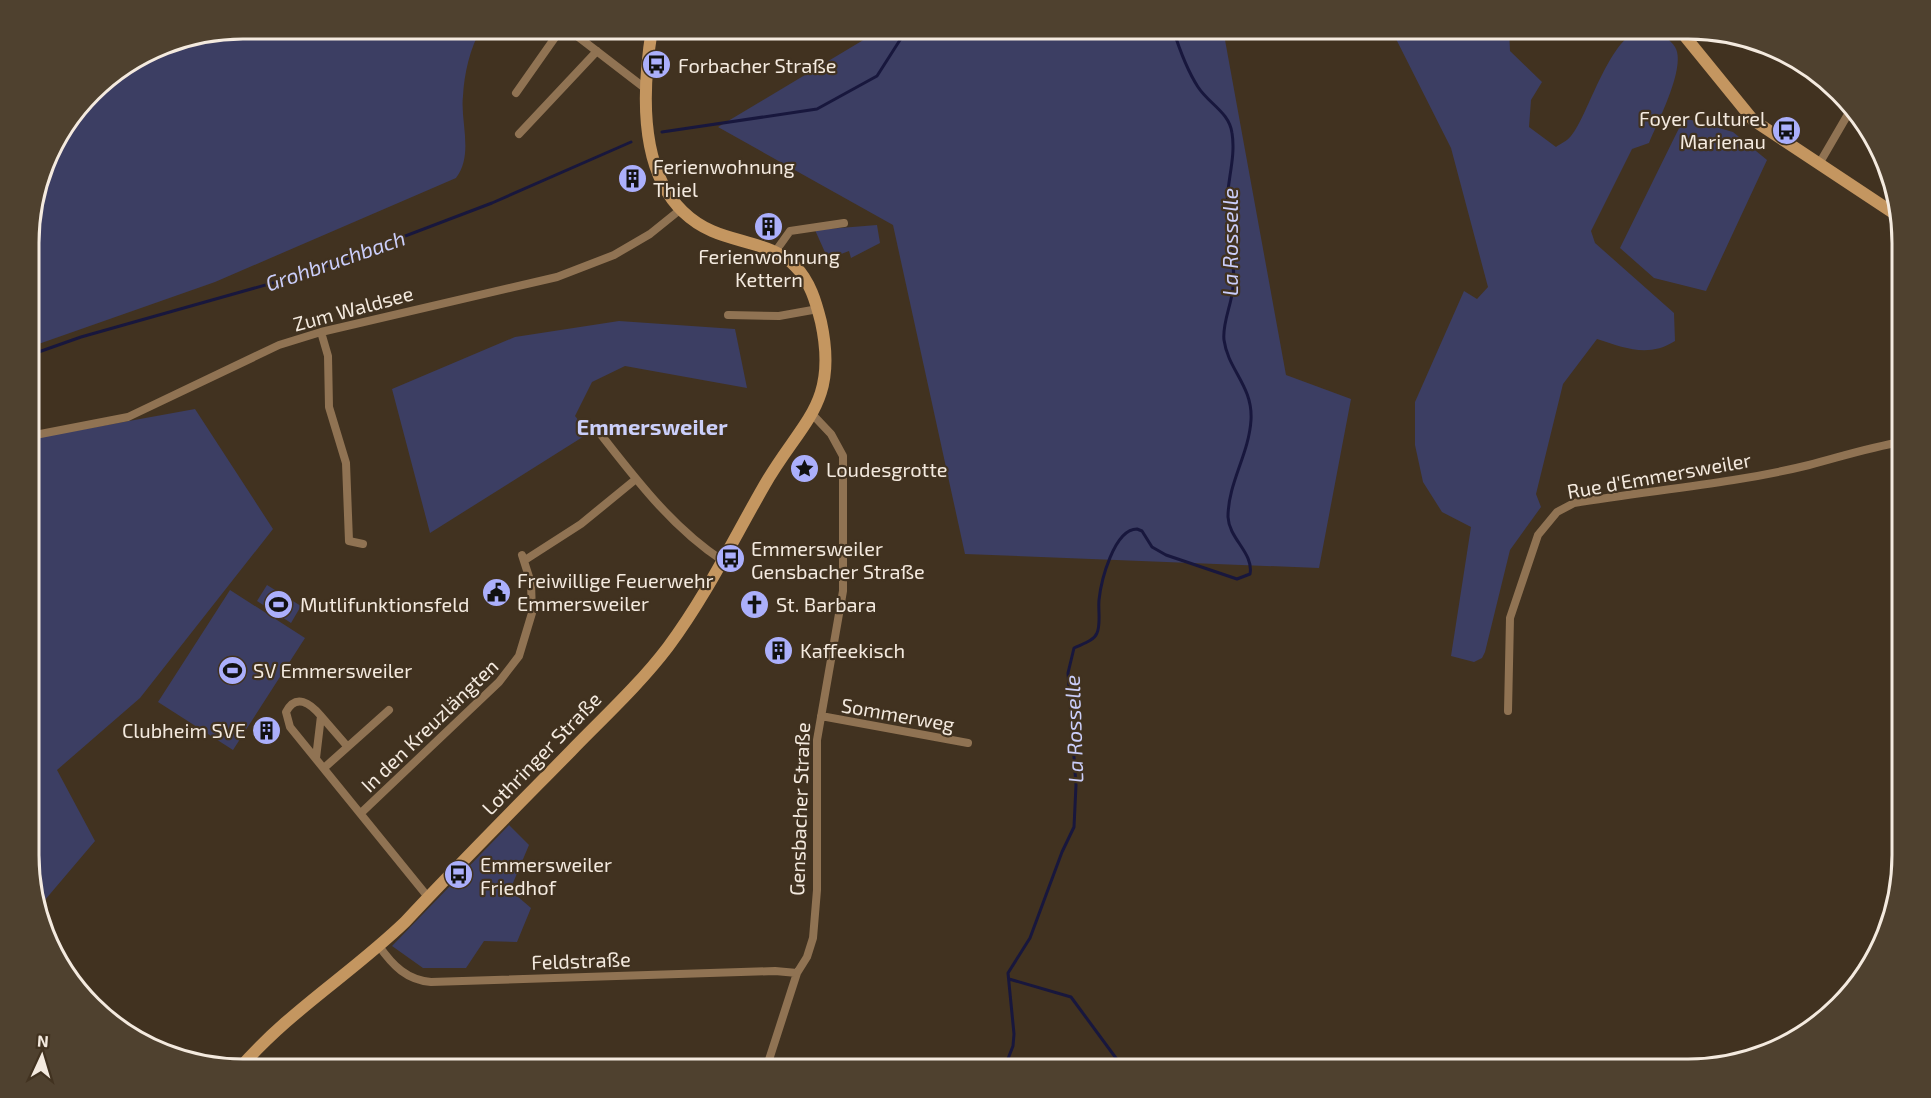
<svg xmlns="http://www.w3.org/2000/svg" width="1931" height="1098" font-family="'Exo 2',sans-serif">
	<rect width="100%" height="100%" fill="#413220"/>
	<!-- green -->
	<path fill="#3c3e63" d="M243 29H481C470 48 464 74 463 96 460 122 474 154 456 178L215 282 30 347V215L51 148 101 82 161 45Z
		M870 29H1223L1286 375 1351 399 1319 568 965 554 893 225 718 127 865 39Z
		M1391 29H1509L1510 51 1542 82 1531 100 1529 127 1556 147C1560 144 1567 141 1571 136 1590 115 1616 9 1657 33 1664 37 1671 40 1675 47 1687 66 1657 123 1649 143L1632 149 1591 231 1595 243 1674 313 1675 341C1648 358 1625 348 1597 339L1563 384 1536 494 1541 507 1510 550 1485 652 1482 658 1474 662 1451 656 1471 527 1442 512 1423 482 1415 445V402L1464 291 1477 299 1488 287 1451 148Z
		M1684 118 1733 132 1767 160 1706 291 1654 278 1620 248Z
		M877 225 880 243 851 258 849 251 828 259 815 230Z
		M619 321 735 329 747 388 625 366 592 382 575 416 589 433 430 533 392 389 515 337Z
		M195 409 273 529 140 698 57 770 95 841 39 907 30 883V439Z
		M267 585 301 606 291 623 257 601Z
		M230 590 305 638 233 750 158 702Z
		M509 825 529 845 510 890 531 908 517 942 484 941 466 968H423L392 946Z"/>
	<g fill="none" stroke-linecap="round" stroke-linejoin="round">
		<!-- stream -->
		<path stroke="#18173d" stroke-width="3" d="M662 132 817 109 877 76 907 29
			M30 355 81 337 308 273 492 203 631 142
			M1009 979 1071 997 1124 1069
			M1004 1069 1013 1046 1014 1034 1008 973 1030 938 1062 852 1074 827 1076 785 1068 673 1074 648C1082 644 1094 641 1097 633 1101 624 1098 610 1099 600 1101 581 1114 529 1137 529L1142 531 1152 547 1166 555 1237 579 1250 574C1254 553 1229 539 1228 517 1228 483 1249 454 1251 420 1253 386 1228 370 1224 340 1222 323 1232 304 1233 287 1236 259 1228 232 1227 205 1227 181 1236 157 1232 133 1229 112 1209 104 1198 87 1187 70 1179 48 1173 29"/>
		<!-- street -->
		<path stroke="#907353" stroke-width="8" d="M568 29 646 89
			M651 32 668 29
			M1689 41 1697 31
			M516 93 561 29
			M519 134 597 51
			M1819 164 1851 109
			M775 252 790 231 844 223
			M728 315 779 316 818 309
			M321 332 328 356 329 407 346 463 349 541 363 544
			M30 436 128 417 279 345 321 332 557 277 614 255 650 234 681 209
			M602 436C638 482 673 528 723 561
			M525 560 581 524 636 479
			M1508 711 1510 618 1538 535 1557 512 1574 503C1652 490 1732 484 1809 465 1840 457 1870 447 1902 442
			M321 716 347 746
			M821 716 968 743
			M316 758 321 716C310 703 296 693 286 712L290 727 428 897
			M324 768 389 710
			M361 813 499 682 519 656 532 613 531 583 522 555
			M379 946C393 966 407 980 431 982L775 971 797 973
			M766 1069 797 973 807 957 813 938 817 890V740L843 591V456L831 434 813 415"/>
		<!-- secondary -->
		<path stroke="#c49660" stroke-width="12" d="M1679 29 1753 120 1898 216
			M239 1069C289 1011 351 974 405 922 459 864 515 808 571 751 604 717 640 684 668 647 706 596 733 540 764 486 801 421 839 405 821 322 816 302 810 281 795 266 774 244 739 243 712 231 636 197 641 97 652 29"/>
	</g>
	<!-- icons -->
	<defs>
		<symbol id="bus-disc" viewBox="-11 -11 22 22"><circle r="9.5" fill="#abaffb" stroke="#413220"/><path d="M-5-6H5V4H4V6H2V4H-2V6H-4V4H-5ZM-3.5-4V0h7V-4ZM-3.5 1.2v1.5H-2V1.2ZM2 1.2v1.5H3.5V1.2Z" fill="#111"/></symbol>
		<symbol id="building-disc" viewBox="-11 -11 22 22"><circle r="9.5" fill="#abaffb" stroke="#413220"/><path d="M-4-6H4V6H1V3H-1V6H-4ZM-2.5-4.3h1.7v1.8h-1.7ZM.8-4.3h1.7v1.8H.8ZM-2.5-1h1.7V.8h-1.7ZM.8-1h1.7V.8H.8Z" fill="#111"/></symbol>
		<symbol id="sight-disc" viewBox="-11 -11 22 22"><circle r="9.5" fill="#abaffb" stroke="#413220"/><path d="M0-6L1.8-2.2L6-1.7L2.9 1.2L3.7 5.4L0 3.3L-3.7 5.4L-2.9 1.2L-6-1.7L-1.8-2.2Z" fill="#111"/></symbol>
		<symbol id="civic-disc" viewBox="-11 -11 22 22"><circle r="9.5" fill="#abaffb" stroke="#413220"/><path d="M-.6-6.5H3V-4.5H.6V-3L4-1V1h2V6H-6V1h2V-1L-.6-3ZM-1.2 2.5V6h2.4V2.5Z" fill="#111"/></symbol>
		<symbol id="stadium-disc" viewBox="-11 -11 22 22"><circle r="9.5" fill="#abaffb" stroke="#413220"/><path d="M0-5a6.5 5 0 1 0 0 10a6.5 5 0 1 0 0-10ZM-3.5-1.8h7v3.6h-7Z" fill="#111"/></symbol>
		<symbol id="church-disc" viewBox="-11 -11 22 22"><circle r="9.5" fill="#abaffb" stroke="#413220"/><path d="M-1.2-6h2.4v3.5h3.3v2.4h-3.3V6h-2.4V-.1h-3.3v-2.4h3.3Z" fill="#111"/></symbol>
	</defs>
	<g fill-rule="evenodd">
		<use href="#bus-disc" x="640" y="48" width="33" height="33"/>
		<use href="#bus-disc" x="1770" y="114" width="33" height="33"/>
		<use href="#building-disc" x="616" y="162" width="33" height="33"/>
		<use href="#building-disc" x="752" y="210" width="33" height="33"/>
		<use href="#sight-disc" x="788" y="452" width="33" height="33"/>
		<use href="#bus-disc" x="714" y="542" width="33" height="33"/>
		<use href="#civic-disc" x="480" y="576" width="33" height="33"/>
		<use href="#stadium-disc" x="262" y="588" width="33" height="33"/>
		<use href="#church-disc" x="738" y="588" width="33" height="33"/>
		<use href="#building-disc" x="762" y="634" width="33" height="33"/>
		<use href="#stadium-disc" x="216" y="654" width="33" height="33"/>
		<use href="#building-disc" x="250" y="714" width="33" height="33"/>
		<use href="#bus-disc" x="442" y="858" width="33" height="33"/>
	</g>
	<g text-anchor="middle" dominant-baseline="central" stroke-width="4.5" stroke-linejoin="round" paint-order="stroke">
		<!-- poi labels -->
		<g font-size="20" fill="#f4eadf" stroke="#413220" text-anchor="start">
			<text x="678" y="65">Forbacher Straße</text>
			<text x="1766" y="118" text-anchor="end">Foyer Culturel<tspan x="1766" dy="23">Marienau</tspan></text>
			<text x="653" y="166">Ferienwohnung<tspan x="653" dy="23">Thiel</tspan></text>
			<text x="769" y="256" text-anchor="middle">Ferienwohnung<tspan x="769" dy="23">Kettern</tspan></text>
			<text x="826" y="469">Loudesgrotte</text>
			<text x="751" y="548">Emmersweiler<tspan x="751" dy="23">Gensbacher Straße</tspan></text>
			<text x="517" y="580">Freiwillige Feuerwehr<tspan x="517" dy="23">Emmersweiler</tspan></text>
			<text x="300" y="604">Mutlifunktionsfeld</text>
			<text x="776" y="604">St. Barbara</text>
			<text x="800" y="650">Kaffeekisch</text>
			<text x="253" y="670">SV Emmersweiler</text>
			<text x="246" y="730" text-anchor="end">Clubheim SVE</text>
			<text x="480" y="864">Emmersweiler<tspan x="480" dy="23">Friedhof</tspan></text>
		</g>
		<!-- street labels -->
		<g font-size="20" fill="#f4eadf" stroke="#413220">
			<text transform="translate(353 308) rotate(-15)">Zum Waldsee</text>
			<text transform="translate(1659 475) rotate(-10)">Rue d'Emmersweiler</text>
			<text transform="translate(898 714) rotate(10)">Sommerweg</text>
			<text transform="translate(429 725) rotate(-44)">In den Kreuzlängten</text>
			<text transform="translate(541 753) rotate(-46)">Lothringer Straße</text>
			<text transform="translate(799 809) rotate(-88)">Gensbacher Straße</text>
			<text transform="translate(581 960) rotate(-2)">Feldstraße</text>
		</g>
		<!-- water labels -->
		<g font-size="21" font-style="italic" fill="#cbcefa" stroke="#413220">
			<text transform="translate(1229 242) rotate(-90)">La Rosselle</text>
			<text transform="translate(335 260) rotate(-19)">Grohbruchbach</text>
			<text transform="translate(1073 729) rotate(-92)">La Rosselle</text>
		</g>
		<!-- quarter labels -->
		<g font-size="22" font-weight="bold" fill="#cbcffa" stroke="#413220">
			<text x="652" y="426">Emmersweiler</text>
		</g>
	</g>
	<!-- crop -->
	<path d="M0 0H1931V1098H0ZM243 39H1688A204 204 0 0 1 1892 243V855A204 204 0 0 1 1688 1059H243A204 204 0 0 1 39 855V243A204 204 0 0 1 243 39Z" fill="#4f412f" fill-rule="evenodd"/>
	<path fill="none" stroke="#f4eadf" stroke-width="3" d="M243 39H1688A204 204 0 0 1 1892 243V855A204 204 0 0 1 1688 1059H243A204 204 0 0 1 39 855V243A204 204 0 0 1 243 39Z"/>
	<!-- north arrow -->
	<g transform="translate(42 1056) rotate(4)" stroke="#413220" stroke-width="4.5" paint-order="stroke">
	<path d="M0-4.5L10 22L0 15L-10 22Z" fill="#f4eadf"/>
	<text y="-9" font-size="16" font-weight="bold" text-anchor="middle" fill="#f4eadf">N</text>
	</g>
</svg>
